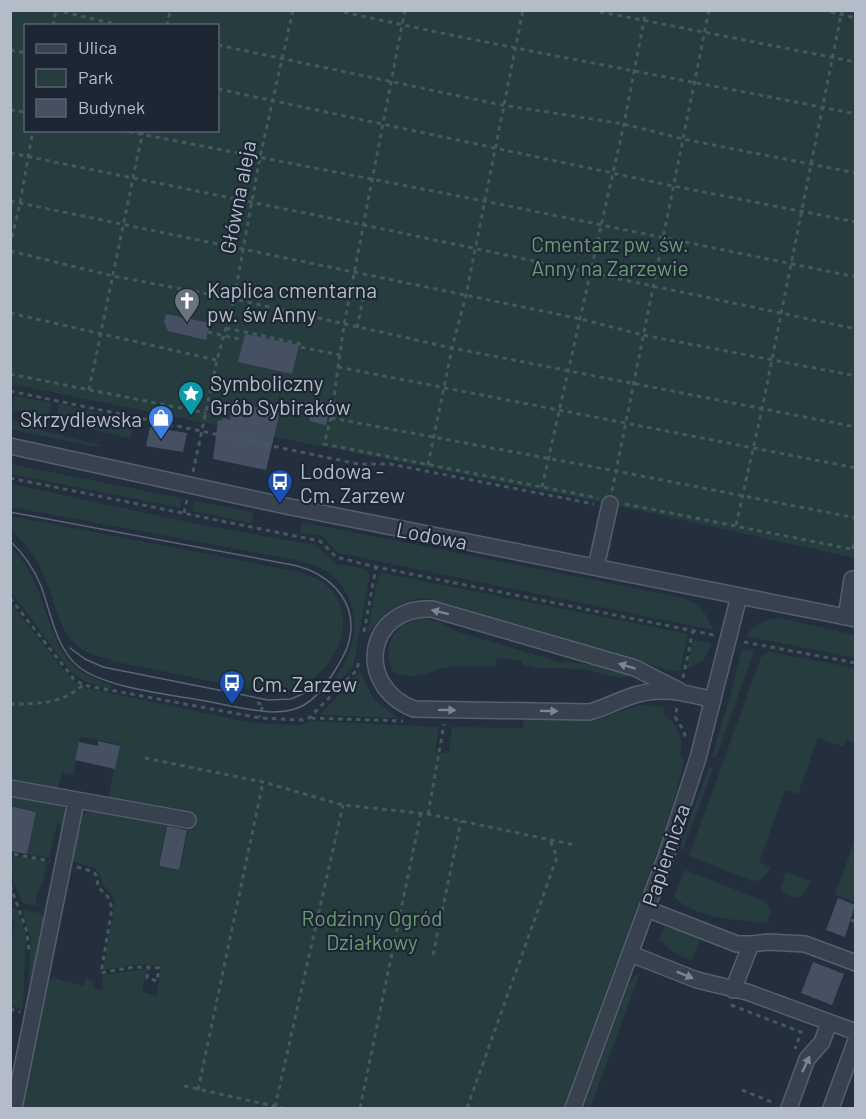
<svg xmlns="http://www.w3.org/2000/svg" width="866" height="1119" font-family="Barlow,sans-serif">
	<rect width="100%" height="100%" fill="#242f3e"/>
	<!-- green -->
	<path fill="#263c3f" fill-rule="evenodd" d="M10 11H855V558L610 504 11 384ZM26 26H218V130H26Z
		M15 396 51 403 48 417 12 410Z
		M59 404 134 420 130 438 55 422Z
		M10 420 52 433 103 446C86 447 73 442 57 439 41 435 26 434 11 429Z
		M11 464 181 498 180 508 11 474Z
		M11 484 197 524 315 545 337 564 366 569 370 575 353 667 316 703C328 688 340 674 347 657 360 631 356 597 333 576 324 568 308 563 296 560L11 507Z
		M194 501 254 512 252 523 192 511Z
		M11 516 294 571C304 574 316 577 324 583 366 617 333 678 290 690 263 696 201 679 172 673 144 667 115 663 88 653 59 636 58 612 47 583 40 562 27 545 11 530Z
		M302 522 684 598C700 604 707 614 713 630L339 553 322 536 300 533Z
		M11 547C31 567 40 594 49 621 55 637 61 655 74 666 85 676 98 680 111 685V688L88 683 72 673 11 592Z
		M383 573 688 634 680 671 669 670 435 600 421 598 397 605 385 613 367 635 378 577Z
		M10 602 68 676 82 687 252 723 301 725 311 721 439 727 435 752 449 753 452 727 523 728V720H597L639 705 665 707 663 714C679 726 684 737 680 756L684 760 673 804 654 861 563 1108H21L49 981 54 978 84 986 86 978 93 982 94 988 103 990 102 975 147 969 142 992 157 996 161 966 138 964 103 970 114 908V900L107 888 103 885 100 875 95 868 71 861 81 816 86 812 94 811 167 822 158 867 179 871 191 817 108 801 118 744 81 737 73 775 62 773 58 787 54 790 11 782Z
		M422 618 440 622 455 631 560 662 590 664 631 676 621 678 583 669 534 668 533 666H522V661L496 658 495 667C481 667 466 666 451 667 430 670 417 681 394 673 379 648 395 622 422 618Z
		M779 618 855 635V658L746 636C755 624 764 620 779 618Z
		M695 640 712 644 703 660 687 669 692 644Z
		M742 649 754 651 716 758 712 756 730 697Z
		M769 652 855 668V743L847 740 844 747 818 738 798 794 785 790 759 862 770 867C766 876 764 881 753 881L689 856 761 657Z
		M360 672 374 699 398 718 320 715Z
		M709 767 713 768 682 853 681 843Z
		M10 794 58 804 66 810 65 826 57 824 49 858 27 854 36 811 11 806Z
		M855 839V902L835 895Z
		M14 855 47 862C46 868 45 877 42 883 39 891 33 897 38 906L23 903 13 880 14 876 11 875Z
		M685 870 764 901 771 911 768 921 762 923C731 919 698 919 674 897Z
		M786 872 811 881 803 895 795 898 783 893 781 888Z
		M11 907 17 909 26 935 23 1009 11 1006V948L15 921 11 919Z
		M22 910 39 913 45 917 27 1010 31 939Z
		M665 925 701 937 691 960 676 954 659 940Z
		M640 973 590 1108H583L629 984 635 976Z"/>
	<!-- building -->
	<path fill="#455162" d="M166 314 210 323 206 340 168 331 164 322Z
		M245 334 299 345 292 374 238 362Z
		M314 400 330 403 326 425 309 421Z
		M233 403 280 412 266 470 213 459 218 420 221 421 223 418 230 420Z
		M150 427 187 433 183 452 146 446Z
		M98 741 120 746 115 769 75 760 79 742 98 746Z
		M10 806 36 812 27 854 10 851Z
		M167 826 187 830 179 870 159 866Z
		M838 898 855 905 845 937 826 930Z
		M813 962 844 974 832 1005 801 993Z"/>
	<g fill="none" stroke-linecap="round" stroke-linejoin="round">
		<defs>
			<path id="minor" d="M10 446 286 506 856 619
				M596 567 610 504
				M846 617 852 579
				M680 691 635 668 432 609C366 606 354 686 414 709L589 712C605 708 614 702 629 697 658 686 684 692 713 700
				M10 788 188 820
				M647 909 737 944H751L768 942 805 944 856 963
				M631 954 697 980 747 992 856 1032
				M733 990 751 944
				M14 1108 76 801
				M573 1108 666 856 698 758 739 596
				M789 1108 807 1059 822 1042 829 1023
				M831 1108 856 1040"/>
		</defs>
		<!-- minor casing -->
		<use href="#minor" stroke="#565f6c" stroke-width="18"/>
		<!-- path -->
		<path stroke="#44595c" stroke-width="3" stroke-dasharray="4.5 4.5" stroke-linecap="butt" d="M55 10 124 26
			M335 10C508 49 682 79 856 114
			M405 10 344 325 331 418 324 444 598 498
			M591 10 856 62
			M822 10 856 18
			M53 26 56 10
			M167 26 170 10
			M218 45 502 105 624 124 683 139 856 173
			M10 50 26 53
			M218 89 673 186 856 222
			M10 110 26 112
			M120 130 484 201 856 277
			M10 153 364 225 856 329
			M10 201 581 319 643 335 856 376
			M10 246 20 203 33 130
			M10 251 113 276 234 299 452 348 856 427
			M10 313 216 360
			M226 328 301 344 300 347 340 355
			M357 328 366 284
			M208 332 243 340
			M338 367 856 468
			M10 374 206 413
			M89 390 143 130
			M10 391 358 464H390L594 504
			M331 418 616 471 856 518
			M428 465 452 348 466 295 523 10
			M193 472 217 360 234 299 260 157 293 10
			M10 478 320 541 336 557 376 567 714 635
			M542 487 624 124 646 10
			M612 491 709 10
			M625 504 856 550
			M184 513 187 500
			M736 525 762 409 842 10
			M853 549 856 533
			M10 598 73 678 83 685 260 718 302 720 309 718 357 670 359 660
			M364 632 376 567
			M744 642 856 663
			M683 678 693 630
			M257 703 263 704 260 717
			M10 704C39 704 61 704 83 685
			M677 708 675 717 684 731 686 740
			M311 718 403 721
			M145 758 263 782 343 805 428 814 575 845
			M428 814 444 724
			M14 854 50 861
			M77 867 94 872 97 877 98 887 108 897 112 908 101 973C121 969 139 965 159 968L157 981 147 978 149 966
			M10 885 27 932 29 952
			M851 920 856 922
			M433 955 461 821
			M731 1005 801 1032 795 1049
			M10 1009 20 1012
			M184 1086 283 1108
			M198 1090 263 782
			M742 1090 774 1103
			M275 1107 343 805
			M360 1108 421 813
			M467 1108 557 857 550 840"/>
		<!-- minor -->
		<use href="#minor" stroke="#38414e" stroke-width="15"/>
		<!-- tram -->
		<path stroke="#5a6575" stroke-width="1.5" d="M10 512 293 565C332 574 362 605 347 648 344 656 339 664 334 672 325 686 315 700 300 707 291 711 282 712 273 712 250 711 228 705 206 701 171 695 106 688 79 667 56 649 51 613 41 586 34 569 24 554 10 541
			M70 648 85 659 103 667 268 700 291 699 316 688"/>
	</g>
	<!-- one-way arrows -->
	<defs><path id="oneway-solid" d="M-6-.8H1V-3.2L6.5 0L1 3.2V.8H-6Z" transform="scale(1.5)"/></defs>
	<g fill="#7c8592">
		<use href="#oneway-solid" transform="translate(440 612) rotate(-166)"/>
		<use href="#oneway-solid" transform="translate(627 666) rotate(-163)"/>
		<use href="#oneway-solid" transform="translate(447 710) rotate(1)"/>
		<use href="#oneway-solid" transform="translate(549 711) rotate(1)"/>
		<use href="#oneway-solid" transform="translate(685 975) rotate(22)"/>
		<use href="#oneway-solid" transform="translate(806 1064) rotate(-65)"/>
	</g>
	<!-- icons -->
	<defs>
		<symbol id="church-pin" viewBox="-11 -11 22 30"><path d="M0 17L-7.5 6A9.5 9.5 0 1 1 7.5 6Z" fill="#6b7280" stroke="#1d2633"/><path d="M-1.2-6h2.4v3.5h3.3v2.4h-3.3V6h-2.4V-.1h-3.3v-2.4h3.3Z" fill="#fff"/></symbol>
		<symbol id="sight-pin" viewBox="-11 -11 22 30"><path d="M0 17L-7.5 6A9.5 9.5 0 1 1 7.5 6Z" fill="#0f9aa8" stroke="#1d2633"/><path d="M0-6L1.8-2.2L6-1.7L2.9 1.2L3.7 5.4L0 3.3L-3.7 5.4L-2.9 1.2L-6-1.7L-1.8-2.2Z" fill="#fff"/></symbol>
		<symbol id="shop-pin" viewBox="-11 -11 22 30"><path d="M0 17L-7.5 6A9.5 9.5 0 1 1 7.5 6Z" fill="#3f7fe0" stroke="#1d2633"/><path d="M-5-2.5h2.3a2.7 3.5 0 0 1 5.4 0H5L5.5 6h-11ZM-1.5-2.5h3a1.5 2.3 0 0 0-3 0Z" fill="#fff"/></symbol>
		<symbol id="bus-pin" viewBox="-11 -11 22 30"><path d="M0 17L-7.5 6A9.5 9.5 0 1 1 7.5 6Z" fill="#1a4fb4" stroke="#1d2633"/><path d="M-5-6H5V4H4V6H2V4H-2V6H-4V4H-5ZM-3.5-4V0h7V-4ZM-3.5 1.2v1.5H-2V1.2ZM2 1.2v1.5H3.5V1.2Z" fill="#fff"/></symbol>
	</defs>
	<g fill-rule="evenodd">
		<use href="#church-pin" x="172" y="286" width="30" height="40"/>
		<use href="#sight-pin" x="176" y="379" width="30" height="40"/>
		<use href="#shop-pin" x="146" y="403" width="30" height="40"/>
		<use href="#bus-pin" x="265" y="467" width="30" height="40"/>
		<use href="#bus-pin" x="217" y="668" width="30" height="40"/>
	</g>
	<g text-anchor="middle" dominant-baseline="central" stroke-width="4.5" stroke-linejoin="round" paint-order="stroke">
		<!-- street labels -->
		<g font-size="21" fill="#b4bcc9" stroke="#1d2633">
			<text transform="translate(237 197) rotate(-79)">Główna aleja</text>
			<text transform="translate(432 535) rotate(11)">Lodowa</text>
			<text transform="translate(665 855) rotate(-71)">Papiernicza</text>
		</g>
		<!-- park labels -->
		<g font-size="21" fill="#6b9a76" stroke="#1d2633">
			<text x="610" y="243">Cmentarz pw. św.<tspan x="610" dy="24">Anny na Zarzewie</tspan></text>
			<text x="372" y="917">Rodzinny Ogród<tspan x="372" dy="24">Działkowy</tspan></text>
		</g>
		<!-- poi labels -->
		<g font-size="21" fill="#b4bcc9" stroke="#1d2633" text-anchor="start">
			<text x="207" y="289">Kaplica cmentarna<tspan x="207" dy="24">pw. św Anny</tspan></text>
			<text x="210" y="382">Symboliczny<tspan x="210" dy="24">Grób Sybiraków</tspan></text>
			<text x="142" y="418" text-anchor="end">Skrzydlewska</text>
			<text x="300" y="470">Lodowa -<tspan x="300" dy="24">Cm. Zarzew</tspan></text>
			<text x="252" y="683">Cm. Zarzew</text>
		</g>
	</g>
	<!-- border -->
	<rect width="866" height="1119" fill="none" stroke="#b4bcc9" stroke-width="24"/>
	<!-- legend -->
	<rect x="24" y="24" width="195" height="108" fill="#1d2633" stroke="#59626f" stroke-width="1.5"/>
	<rect x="36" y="44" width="30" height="9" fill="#38414e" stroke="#59626f" stroke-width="1.5"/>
	<text x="78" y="54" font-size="18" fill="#b4bcc9">Ulica</text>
	<rect x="36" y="69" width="30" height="18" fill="#263c3f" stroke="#59626f" stroke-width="1.5"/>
	<text x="78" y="84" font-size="18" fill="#b4bcc9">Park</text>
	<rect x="36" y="99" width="30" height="18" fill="#455162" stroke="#59626f" stroke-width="1.5"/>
	<text x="78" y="114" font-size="18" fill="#b4bcc9">Budynek</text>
</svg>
